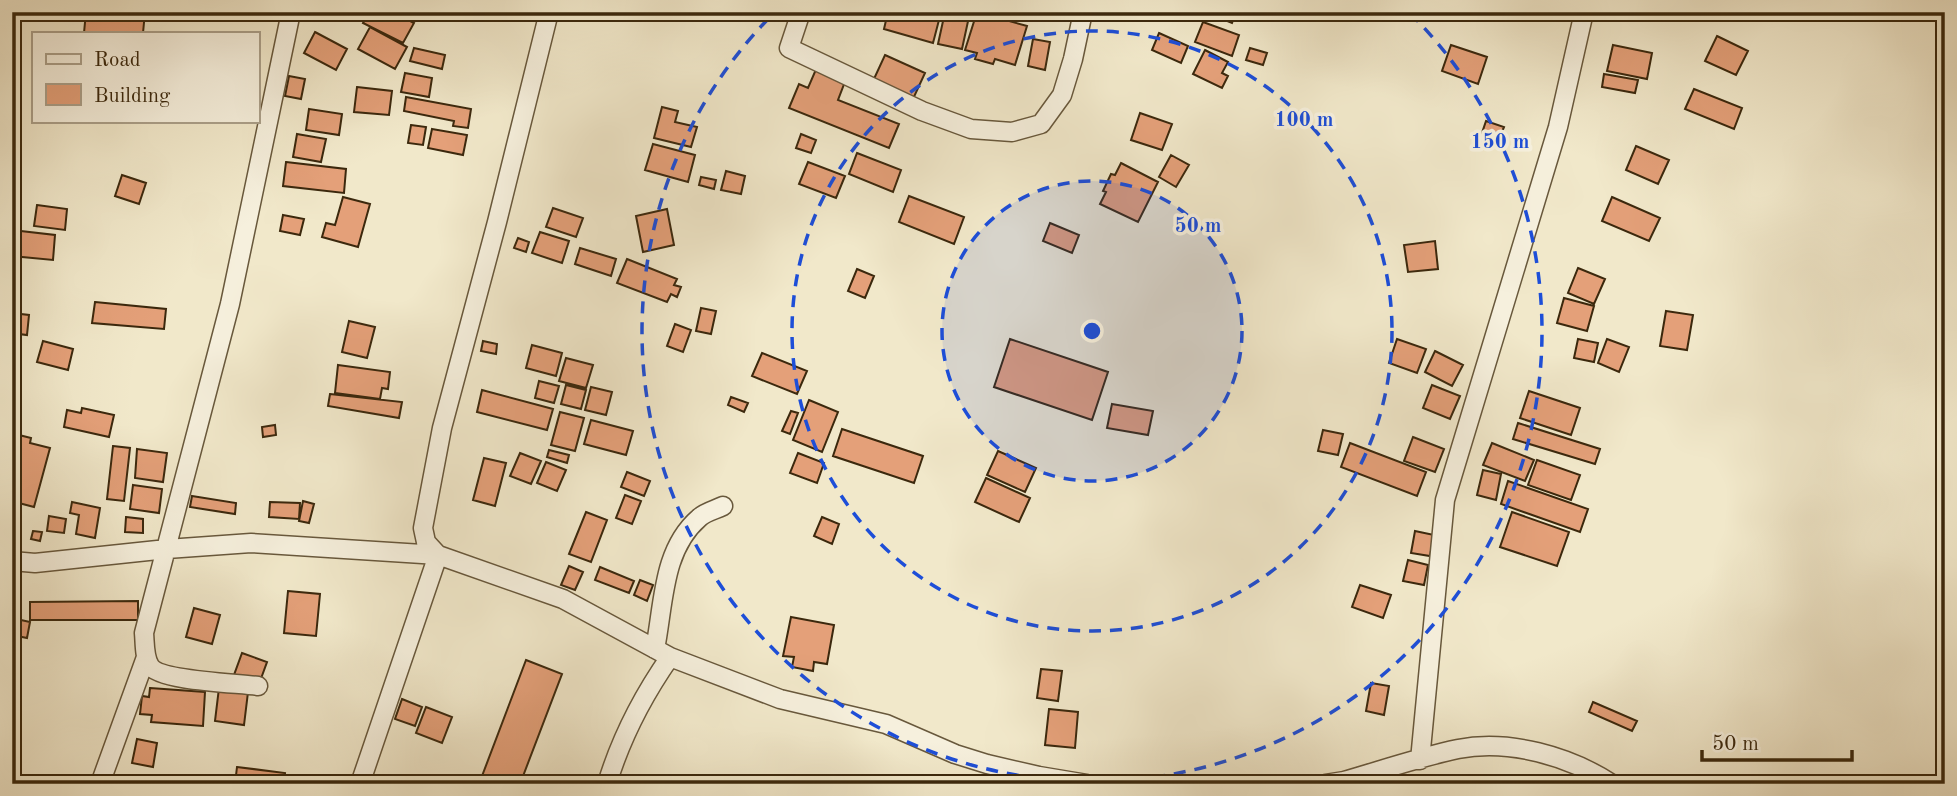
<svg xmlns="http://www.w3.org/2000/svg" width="1957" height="796" font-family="'Old Standard TT',serif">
	<rect width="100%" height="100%" fill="#f1e8ca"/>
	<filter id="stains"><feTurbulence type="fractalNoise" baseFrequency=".00286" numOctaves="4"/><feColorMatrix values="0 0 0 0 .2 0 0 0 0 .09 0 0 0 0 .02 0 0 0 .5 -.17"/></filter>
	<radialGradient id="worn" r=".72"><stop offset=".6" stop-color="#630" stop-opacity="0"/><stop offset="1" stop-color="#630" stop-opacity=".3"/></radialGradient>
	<!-- building -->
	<path fill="#e4a079" stroke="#3b280d" stroke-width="2" d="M86 12H145L143 33H84Z
		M371 12H393L414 23 403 43 363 23 368 13Z
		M893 12H910L939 20 933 43 884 29 887 16 892 17Z
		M945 12H970L962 49 938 44Z
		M977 12 1027 26 1015 65 995 59 993 64 975 59 977 53 965 50Z
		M1205 12H1236L1232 23Z
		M1203 22 1239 35 1232 56 1195 42Z
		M370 27 407 47 395 69 358 49Z
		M315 32 347 49 336 70 304 53Z
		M1159 33 1188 46 1181 63 1152 50Z
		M1717 36 1748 51 1736 75 1705 61Z
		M1033 39 1050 42 1045 70 1028 66Z
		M1451 45 1487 57 1478 84 1442 71Z
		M1613 45 1652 53 1647 79 1607 71Z
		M414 48 445 55 442 69 410 61Z
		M1250 48 1267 53 1263 65 1246 60Z
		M1205 50 1228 62 1222 73 1228 76 1222 88 1193 74Z
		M885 55 925 73 913 99 873 81Z
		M817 67 846 79 838 100 899 124 889 148 789 108 799 84 808 88Z
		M405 73 432 78 429 97 401 92Z
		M1604 74 1638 80 1635 93 1602 87Z
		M289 76 305 79 301 99 285 96Z
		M357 87 392 91 389 115 354 112Z
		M1694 89 1742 108 1734 129 1685 109Z
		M406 97 471 109 468 128 453 126 454 121 404 111Z
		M662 107 678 111 675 122 697 127 691 147 654 138Z
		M309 109 342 114 339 135 306 130Z
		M1140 113 1172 124 1162 150 1131 140Z
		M1486 121 1504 127 1499 139 1482 133Z
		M411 125 426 127 423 145 408 143Z
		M432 129 467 135 463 155 428 148Z
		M297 134 326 139 321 162 293 157Z
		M801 134 816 140 811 153 796 148Z
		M653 144 695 155 688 182 645 170Z
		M1636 146 1669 160 1658 184 1626 170Z
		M857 153 901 170 893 192 849 174Z
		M1171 155 1189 165 1176 187 1159 177Z
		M286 162 346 169 344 193 283 186Z
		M808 162 845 176 836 198 799 184Z
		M1121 163 1158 182 1138 222 1100 204 1106 192 1103 191 1111 174 1115 175Z
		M726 171 745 176 741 194 721 190Z
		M122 175 146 183 139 204 115 196Z
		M701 177 716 180 714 189 699 185Z
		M909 196 964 217 954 244 899 222Z
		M343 197 370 204 358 247 322 237 326 223 335 225Z
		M1612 197 1660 218 1649 241 1602 221Z
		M37 205 67 209 65 230 34 226Z
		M553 208 583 218 576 237 546 227Z
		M667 209 674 245 643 252 636 216Z
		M283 215 304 219 300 235 280 231Z
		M1050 223 1079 235 1072 253 1043 241Z
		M12 230 55 235 53 260 12 256Z
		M540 232 569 241 562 263 532 253Z
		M518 238 529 242 526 252 514 248Z
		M1435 241 1438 269 1408 272 1404 245Z
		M580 248 616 259 611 276 575 264Z
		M627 259 677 279 674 285 681 287 677 297 671 294 667 302 617 283Z
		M1578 268 1605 279 1594 304 1568 293Z
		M857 269 874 276 865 298 848 291Z
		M1564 298 1594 306 1587 331 1557 323Z
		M95 302 166 309 164 329 92 323Z
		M701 308 716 311 711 334 696 331Z
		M1666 311 1693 315 1687 350 1660 346Z
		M12 313 29 315 27 335 12 333Z
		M349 321 375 327 367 358 342 352Z
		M675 324 691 330 683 352 667 346Z
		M1010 339 1108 372 1092 420 994 387Z
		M1397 339 1426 349 1417 373 1389 363Z
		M1578 339 1598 343 1594 362 1574 358Z
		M1607 339 1629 347 1619 372 1598 363Z
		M43 341 73 349 68 370 37 362Z
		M483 341 497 344 496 354 481 351Z
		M532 345 562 353 556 376 526 368Z
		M1435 351 1463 365 1452 386 1425 372Z
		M762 353 807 371 797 394 752 376Z
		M566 358 593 365 586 388 559 381Z
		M338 365 390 372 388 389 382 388 380 399 335 393Z
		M539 381 559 386 554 403 535 398Z
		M566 385 586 390 581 409 561 404Z
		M1432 385 1460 396 1450 419 1423 408Z
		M591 387 612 392 606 415 585 410Z
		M482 390 553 409 547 430 477 412Z
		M1529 391 1580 408 1571 435 1520 418Z
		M330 394 402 402 399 418 328 406Z
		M731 397 748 403 744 412 728 405Z
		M809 400 838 412 822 452 793 440Z
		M1112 404 1153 411 1148 435 1107 428Z
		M82 408 114 415 109 437 64 427 67 410 81 413Z
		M791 411 798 413 790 434 782 431Z
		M560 412 584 418 575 451 551 445Z
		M591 420 633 431 626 455 584 444Z
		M1518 423 1600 449 1595 464 1513 439Z
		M275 425 276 435 263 437 262 427Z
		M842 429 923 456 914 483 833 456Z
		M1323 430 1343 434 1338 455 1318 451Z
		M19 435 31 438 30 443 50 448 34 507 15 502 16 499 12 498V437L18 438Z
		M1413 437 1444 449 1435 472 1404 461Z
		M1350 443 1426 472 1417 496 1341 467Z
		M1492 443 1534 460 1525 481 1483 465Z
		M113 446 130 448 124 501 107 499Z
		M137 449 167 453 163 482 135 478Z
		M549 450 569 455 567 463 547 457Z
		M998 451 1036 468 1025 492 987 475Z
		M520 453 541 461 531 484 510 476Z
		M798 453 824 463 817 483 790 473Z
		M484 458 506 463 495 506 473 500Z
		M1537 460 1580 475 1571 500 1528 485Z
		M546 462 566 470 557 491 537 483Z
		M1483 470 1501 474 1496 500 1477 495Z
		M627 472 650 481 644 496 621 487Z
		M986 478 1030 498 1019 522 975 502Z
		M1508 481 1588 509 1580 532 1501 504Z
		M133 485 162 489 159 513 130 509Z
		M625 495 641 501 632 524 616 518Z
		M192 496 236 503 235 514 190 507Z
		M303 501 314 504 309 523 299 521Z
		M72 502 100 508 95 538 76 534 79 515 70 513Z
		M270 502 300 503 299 519 269 517Z
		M586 512 607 520 591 562 569 554Z
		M1512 512 1569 532 1557 566 1500 547Z
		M49 516 66 519 64 533 47 531Z
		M126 517 143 519V533L125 532Z
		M822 517 839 524 832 544 814 536Z
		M33 531 42 532 40 541 31 539Z
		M1415 531 1434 535 1430 556 1411 553Z
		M1408 560 1428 565 1424 585 1403 581Z
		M569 566 583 572 575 590 561 585Z
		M600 567 634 581 629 593 595 580Z
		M640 580 653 585 647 601 634 595Z
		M1360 585 1391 595 1383 618 1352 607Z
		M288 591 320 594 316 636 284 633Z
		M138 601V620H30V602Z
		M194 608 220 615 212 644 186 637Z
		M791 617 834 625 827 664 814 662 813 671 792 667 794 657 783 656Z
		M12 618 30 622 27 638 12 635Z
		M242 653 267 662 259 684 234 675Z
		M526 660 562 674 520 784H479Z
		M1041 669 1062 671 1058 701 1037 698Z
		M1371 683 1389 686 1384 715 1366 711Z
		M150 688 205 692 203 726 151 722 152 715 140 714 142 696 149 697Z
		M219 688 248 692 244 725 215 721Z
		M402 699 422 707 415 726 395 719Z
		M1593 702 1637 721 1632 731 1589 712Z
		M426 707 452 717 442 743 416 733Z
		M1049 709 1078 712 1075 748 1045 745Z
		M137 739 157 743 153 767 132 763Z
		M237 767 285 773 284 784H235Z"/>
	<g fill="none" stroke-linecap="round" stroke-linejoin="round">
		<defs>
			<path id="minor" d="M801 12 789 48 922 111 971 129 1012 132 1041 124 1062 95 1073 59 1083 12
				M12 561 35 563 167 549 251 543 438 555 563 599 670 657 780 699 886 724 955 754 987 764 1039 776 1087 784
				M655 649C664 604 662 550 699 518 705 512 715 510 723 506
				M258 686C237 683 160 681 150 666 144 657 145 643 144 633L230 304 291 12
				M1420 760 1445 500 1558 127 1584 12
				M100 784 146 657
				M360 784 438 555 426 542 423 528 442 428 497 222 549 12
				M607 784C621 738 642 697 670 657
				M1325 784 1344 781C1382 770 1420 757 1458 749 1509 739 1569 756 1612 784"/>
		</defs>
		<!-- minor casing -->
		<use href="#minor" stroke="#68583c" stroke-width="21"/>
		<!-- minor -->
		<use href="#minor" stroke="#f6f0dd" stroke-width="18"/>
	</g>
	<!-- distance rings -->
	<circle cx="1092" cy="331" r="150" fill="#1d4ed8" fill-opacity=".12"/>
	<g fill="none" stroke="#1d4ed8" stroke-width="3.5" stroke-dasharray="12 9">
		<circle cx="1092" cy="331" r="150"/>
		<circle cx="1092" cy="331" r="300"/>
		<path d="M1410 13A450 450 0 1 1 774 13"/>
	</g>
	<circle cx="1092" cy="331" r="10" fill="#1d4ed8" stroke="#f6f0dd" stroke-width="3.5"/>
	<g font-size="21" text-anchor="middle" font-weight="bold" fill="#1d4ed8" stroke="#f6f0dd" stroke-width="7" stroke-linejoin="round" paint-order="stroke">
		<text x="1304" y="126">100 m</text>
		<text x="1500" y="148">150 m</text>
		<text x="1198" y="232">50 m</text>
	</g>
	<!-- margin -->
	<rect width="1957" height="796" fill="none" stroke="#f1e8ca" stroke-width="42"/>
	<rect x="14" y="14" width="1929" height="768" fill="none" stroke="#3b280d" stroke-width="3.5"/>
	<rect x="21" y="21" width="1915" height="754" fill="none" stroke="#3b280d" stroke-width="2"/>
	<!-- legend -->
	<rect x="32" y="32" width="228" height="91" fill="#f6f0dd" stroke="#aba08a" stroke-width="2"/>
	<rect x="46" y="54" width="35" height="10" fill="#f6f0dd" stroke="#aba08a" stroke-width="2"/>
	<text x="94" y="66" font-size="21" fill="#3b280d">Road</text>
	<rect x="46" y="84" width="35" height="21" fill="#e4a079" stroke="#aba08a" stroke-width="2"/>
	<text x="94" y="102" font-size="21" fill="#3b280d">Building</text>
	<!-- scale -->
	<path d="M1702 750v10h150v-10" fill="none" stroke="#3b280d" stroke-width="3.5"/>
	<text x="1712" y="750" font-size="21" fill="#3b280d" stroke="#f6f0dd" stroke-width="5" paint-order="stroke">50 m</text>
	<rect width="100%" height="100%" filter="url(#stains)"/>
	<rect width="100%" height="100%" fill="url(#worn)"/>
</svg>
